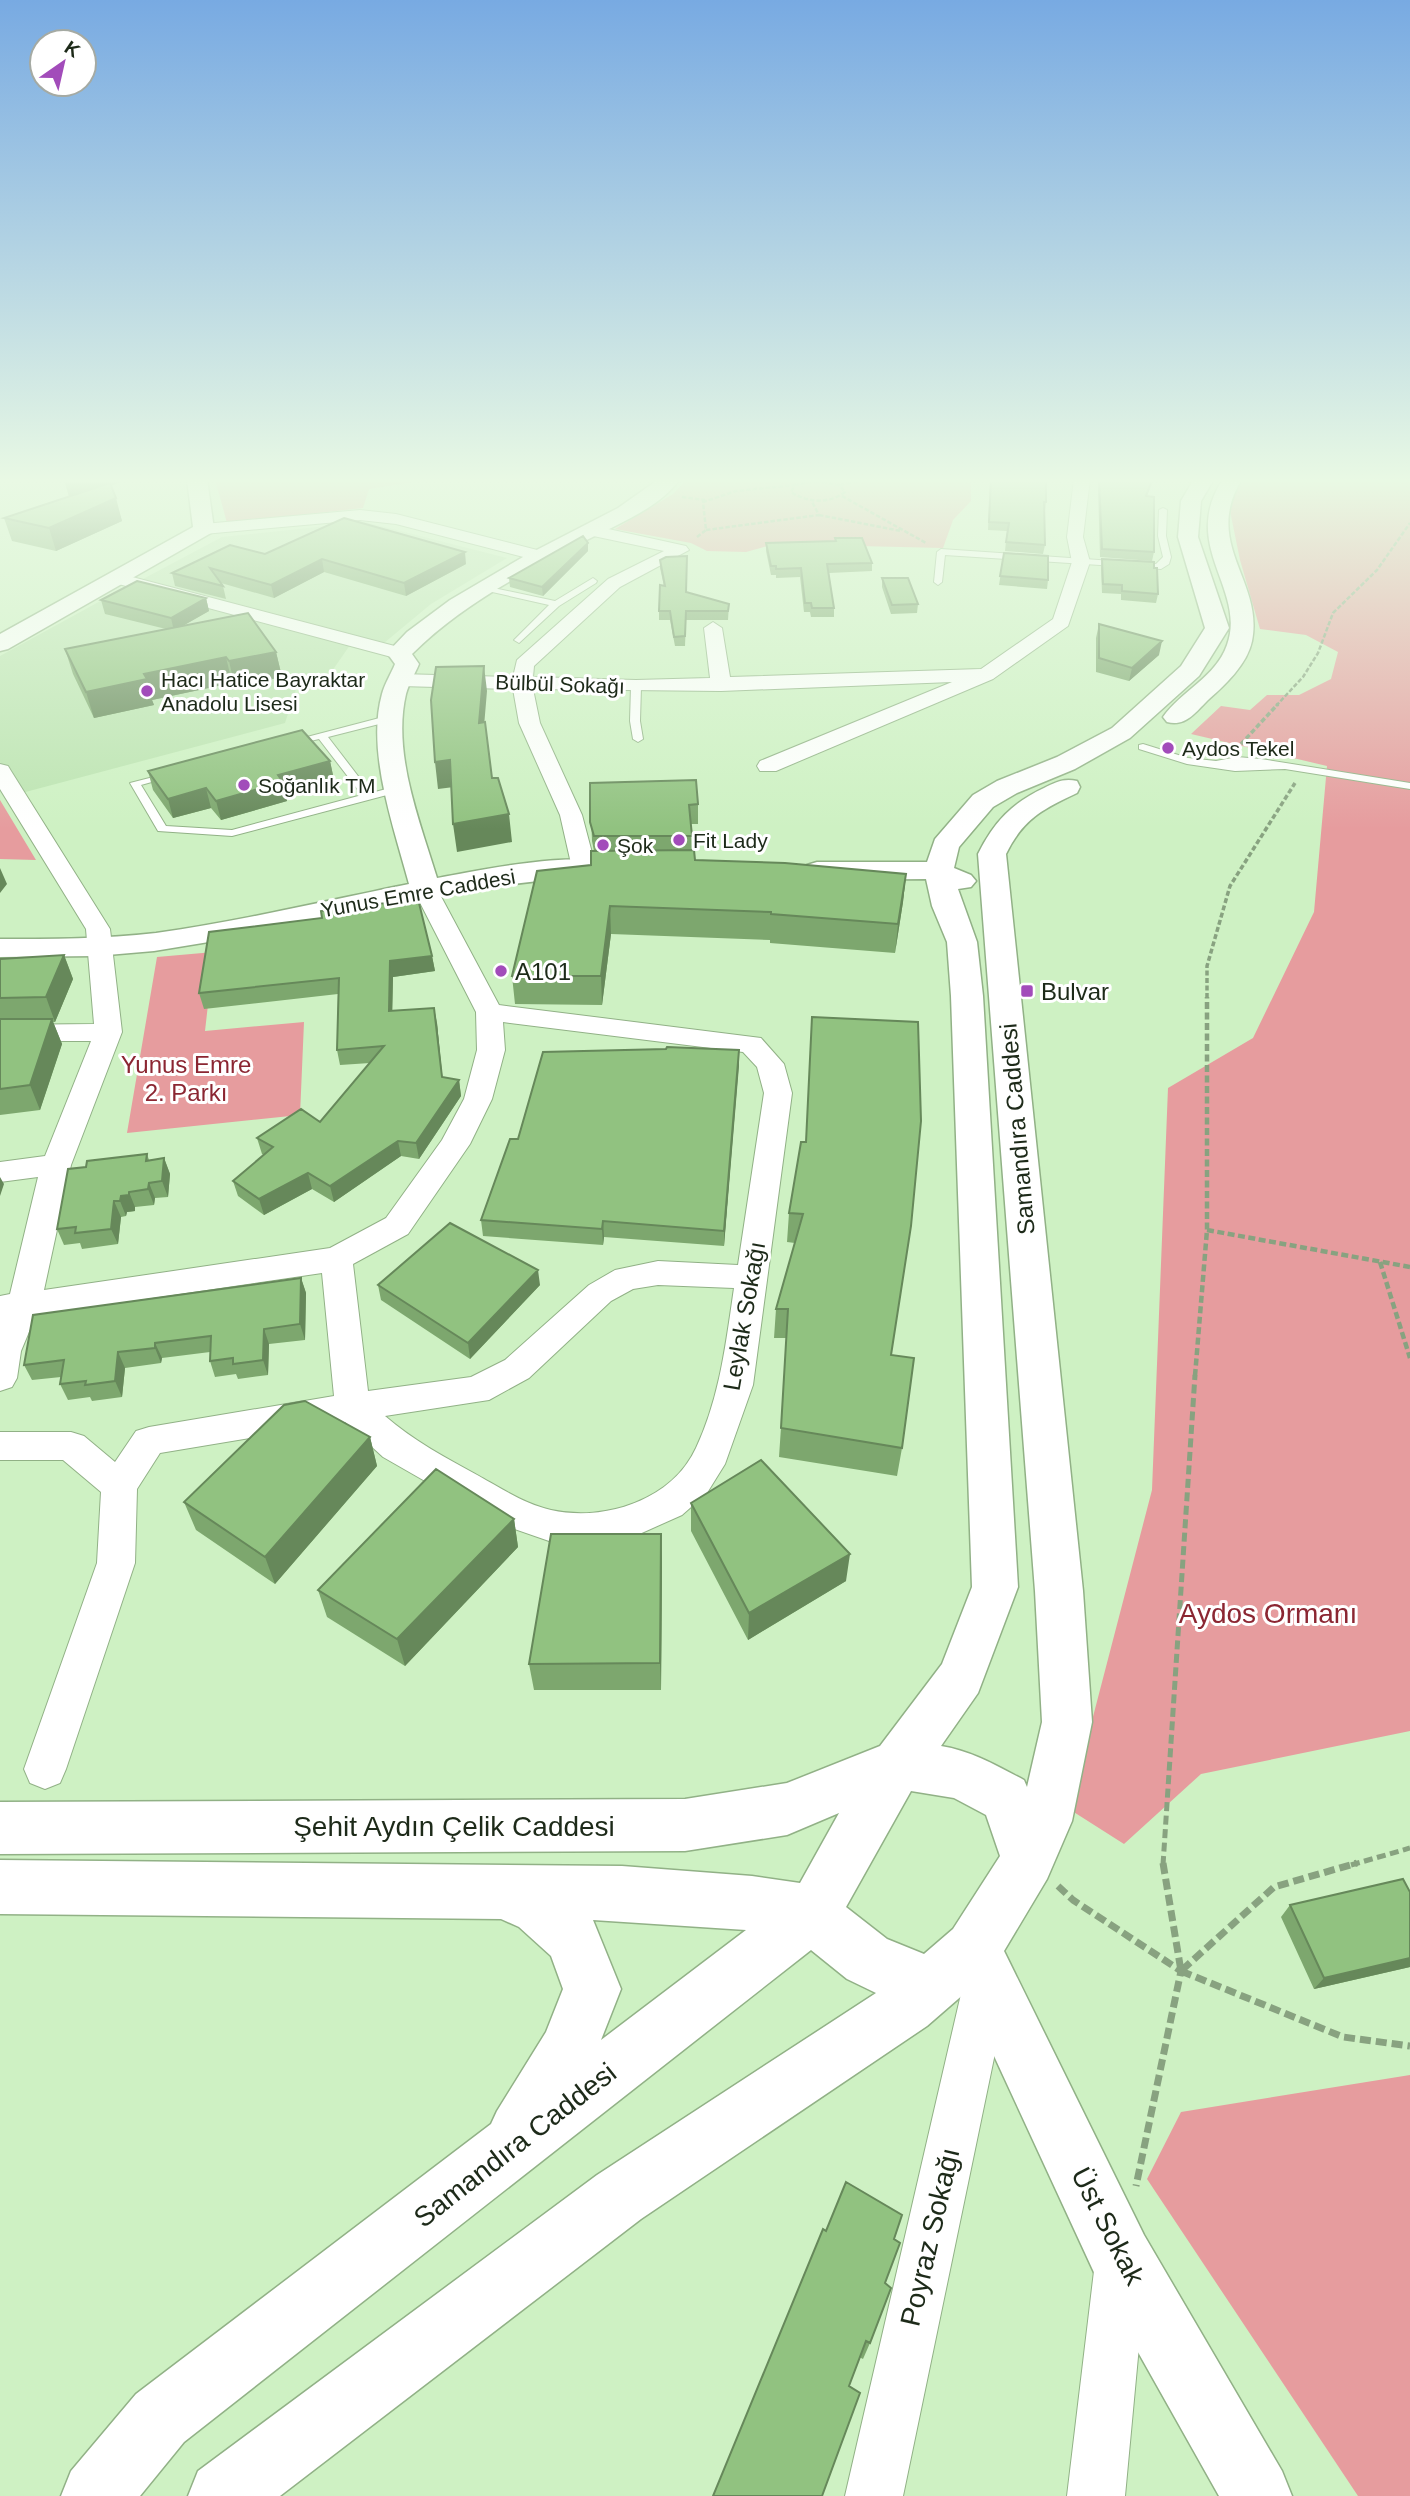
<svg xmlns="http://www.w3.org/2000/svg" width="1410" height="2496" font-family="Arial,sans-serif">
	<rect width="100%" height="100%" fill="#cef1c3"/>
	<!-- built -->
	<path fill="#bde4b2" d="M365 522 507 558 431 604 384 643 143 579 222 537Z
		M126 587 350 645 330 674 307 678 297 686 285 723 18 794 0 762V656Z"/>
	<!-- green -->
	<path fill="#e69c9e" d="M215 479H432L369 489 363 508 227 523Z
		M687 479H946L971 483V501L953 520 943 548 775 544 746 552 707 551 691 543 615 529 673 494Z
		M1242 479H1410V1731L1201 1774 1124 1844 1069 1809 1152 1490 1168 1088 1253 1038 1314 912 1327 766 1191 734 1221 706 1250 710 1267 695H1299L1331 679 1338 652 1306 635 1260 629 1240 560 1228 501Z
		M0 800 36 860 0 859Z
		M214 952 205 1031 304 1022 300 1115 127 1133 157 957Z
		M1410 2075V2496H1358L1147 2179 1181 2112Z"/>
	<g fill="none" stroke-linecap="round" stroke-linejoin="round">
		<defs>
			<path id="lane" d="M1163 508 1167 510 1166 536 1171 557 1169 564 1161 569 945 555 942 582 938 585 934 582 937 552 941 549 1156 564 1163 557 1158 536 1159 510Z
				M593 578 597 581 596 583 559 606 519 643 514 640 549 605 479 589 484 586 555 601Z
				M636 683 641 686 640 721 643 739 638 742 633 739 630 721 631 686Z
				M391 715 395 716V720L328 737 371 793 398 786 402 787V791L232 836 158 831 130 783 173 772V776L141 785 166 826 232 830 362 795 319 739 289 746 284 743Z
				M1143 744 1188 758 1216 761 1237 757 1261 759 1410 783V789L1285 769 1235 771 1187 764 1139 749V745Z"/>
			<path id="street" d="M1074 479H1090L1083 537 1090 562 1068 626 993 679 776 771H760L757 766 760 761 952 682 721 691 533 689 540 723 582 815 596 868 592 873H576L572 868 560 815 519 723 513 689 400 686 393 684 390 680 393 676 400 674 513 677 517 660 608 579 664 551 584 534 582 530 584 526 590 525 686 546 689 550 620 587 534 666 533 677 636 680 710 678 704 628 713 622 722 628 730 677 981 669 1053 619 1072 562 1067 537Z
				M360 510 396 514 545 552 548 556 539 561 396 524 360 520 204 534 196 529 204 524Z
				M117 573 406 649 409 653 399 659 111 582 108 578Z
				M0 764 8 766 11 771 110 929 122 1032 71 1165 44 1290 330 1248 386 1218 442 1140 464 1099 477 1050 476 1012 413 889 416 884 425 882 434 884 437 889 499 1005 761 1038 784 1064 792 1093 753 1385 725 1464 707 1493 682 1515 635 1536 595 1545 552 1542 500 1524 383 1457 345 1422 160 1453 137 1489 135 1563 66 1769 60 1783 45 1789 30 1783 24 1769 97 1563 101 1492 63 1460H0V1432H71L84 1436 115 1462 136 1431 149 1427 334 1396 322 1273 36 1315 21 1351 17 1378 12 1387 0 1391V1296L10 1294 38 1177 0 1182V1162L45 1156 91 1041H0V1025L94 1024 86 929 0 789ZM503 1022 743 1052 757 1067 764 1093 738 1265 658 1261 615 1270 589 1285 505 1360 471 1377 368 1391 353 1264 408 1234 470 1144 492 1099 505 1050ZM658 1285 734 1288C726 1342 720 1397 696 1448 672 1500 605 1522 551 1510 525 1504 502 1489 479 1476 446 1458 414 1441 385 1416L489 1400 529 1378 611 1301 633 1289Z
				M987 1958 1003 1965 1010 1981 903 2496H845L964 1981 971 1965Z
				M1120 2245 1139 2252 1146 2271 1125 2496H1067L1094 2271 1101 2252Z"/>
			<path id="secondary" d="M187 479H207L214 529 211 533 8 649 0 651V634L193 527Z
				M659 479H680C657 511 610 527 577 545 519 575 459 607 412 654L419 664C415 674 409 683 406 694 392 753 420 822 437 878 476 871 563 853 599 862L604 868 599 874 479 888 263 933 154 951 96 956 0 957V939C52 939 104 939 156 933 241 921 325 901 409 884 394 828 366 751 382 694 385 683 391 674 395 664L387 653 407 632 450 600 523 557 618 508Z
				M1194 479H1214L1201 501 1198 537 1229 628 1199 676 1130 738 1075 769 1017 793 993 807 959 847 954 868 971 875 976 881 971 887 958 889 977 942 983 996 1018 1587 978 1693 941 1746C972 1751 997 1766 1024 1780L1027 1787 1042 1722 1035 1591 978 854C994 822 1012 803 1044 788 1056 782 1064 778 1077 781L1080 787 1077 793C1043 809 1023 819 1006 854L1083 1591 1092 1722 1072 1821 1047 1879 1004 1951 1144 2235 1282 2471 1292 2496H1219L1098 2281 965 1993 927 2026 641 2219 280 2496H188L198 2471 597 2175 876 1993 847 1979 811 1950 184 2442 140 2496H61L71 2471 136 2394 491 2124 497 2111 546 2032 563 1989 551 1956 519 1927 501 1919 0 1914V1860L622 1866 752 1876 800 1883 839 1813 787 1835 685 1851 0 1854V1802L685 1799 787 1783 880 1746 942 1664 972 1587 951 996 947 942 932 906 926 879 817 880 807 877 802 871 807 865 817 862H927L935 839 973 795 997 781 1057 757 1112 728 1181 666 1205 628 1178 537 1181 501ZM911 1791 954 1798 986 1815 1000 1856 953 1929 924 1954 887 1939 846 1907ZM593 1920 746 1930 601 2040 621 1989Z
				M1223 479H1242C1202 544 1264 581 1252 641 1247 665 1224 686 1207 701 1195 713 1185 727 1167 722L1163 717C1181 691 1216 677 1227 645 1247 589 1179 546 1223 479Z"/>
		</defs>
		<!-- lane casing -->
		<use href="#lane" stroke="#91b186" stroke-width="2"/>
		<!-- street casing -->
		<use href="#street" stroke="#91b186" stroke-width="2"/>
		<!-- secondary casing -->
		<use href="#secondary" stroke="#91b186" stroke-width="3"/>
		<!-- path-far4 -->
		<path stroke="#88a280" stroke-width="2.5" stroke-dasharray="4.5 2" stroke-linecap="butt" d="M816 481 839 485 845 492C829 504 808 503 791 492L795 485Z
			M840 485 867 479
			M842 496 926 543
			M682 497 705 500
			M819 515 901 531
			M706 530 819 515 811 500
			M697 537 706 530 703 502 736 491 795 485
			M1276 706 1303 677 1318 653 1333 613 1377 570 1410 523"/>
		<!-- path-far3 -->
		<path stroke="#88a280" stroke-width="3.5" stroke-dasharray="5 2.5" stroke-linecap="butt" d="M1241 744 1278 704
			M1207 998V966L1230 886 1295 783"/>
		<!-- path-far2 -->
		<path stroke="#88a280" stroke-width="4.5" stroke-dasharray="7 3.5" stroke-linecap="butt" d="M1207 1230 1410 1267
			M1380 1262 1410 1358
			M1195 1376 1207 1230V997"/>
		<!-- path-far1 -->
		<path stroke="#88a280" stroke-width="5" stroke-dasharray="9 4.5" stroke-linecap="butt" d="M1163 1865 1195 1375
			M1351 1865 1410 1848"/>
		<!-- path -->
		<path stroke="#88a280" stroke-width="7" stroke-dasharray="11 5" stroke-linecap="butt" d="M1163 1863 1181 1971
			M1058 1886 1073 1900 1181 1971 1136 2186
			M1182 1970 1274 1887 1357 1863
			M1181 1971 1343 2037 1410 2046"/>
		<!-- lane -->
		<use href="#lane" fill="#fff" fill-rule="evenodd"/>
		<!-- street -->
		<use href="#street" fill="#fff" fill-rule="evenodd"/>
		<!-- secondary -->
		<use href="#secondary" fill="#fff" fill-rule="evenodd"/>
	</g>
	<!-- wall -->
	<path fill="#7da76e" d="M64 479H126L111 486 122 521 56 551 12 541 4 518 69 496Z
		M990 479H1052L1051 482 1046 481V502L1045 510H1044L1045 545 1043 554 1005 551 1007 531 988 530Z
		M1099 479H1154L1147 496 1154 552 1152 561 1100 557 1098 488Z
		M835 538 872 563V571L829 573 834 608V617H811L810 612H804L800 577 776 578V575H771L766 551V543L835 541Z
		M588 543V551L543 596 510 587 509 578Z
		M1004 553 1048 580 1047 589 999 585Z
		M265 554 466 564 406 596 324 572 274 598 221 583 223 586 226 599 175 586 172 573Z
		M1102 559 1154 568 1158 594 1156 603 1121 600V594L1102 593 1101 568Z
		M660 560 687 592 729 604 728 620H686L685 646H675L670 620H659V611L664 586 660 568Z
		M882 578 918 604 917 613 891 614 882 587Z
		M206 598 209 611 184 625 276 652 282 677 235 687 232 683 152 700 154 705 94 718 73 674 65 649 166 629 105 614 101 600Z
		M1099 624 1159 655 1129 681 1096 672V638Z
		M330 761 334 780 286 793 287 801 221 820 211 808 173 818 153 790 148 771Z
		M590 783 698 804V824H691L692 851 695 860 906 874 903 902 895 953 770 943V940L611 934 602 1005 515 1004 512 976 591 865 594 851 592 841Z
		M64 955 73 979 55 1022H53L62 1044 40 1110 0 1115V959Z
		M432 956 435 971 393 977 392 1011 437 1023 442 1078 459 1080 461 1096 419 1159 401 1156 334 1202 312 1189 264 1215 238 1196 233 1181 264 1155 262 1154 257 1138 320 1122 370 1063 340 1065 337 1050 338 994 204 1009 199 993Z
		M739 1050 724 1246 604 1237 603 1245 483 1236 481 1220 518 1139Z
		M801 1142 892 1355 902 1448 897 1476 779 1457 787 1338H774L776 1309 795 1243 787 1242 789 1213Z
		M147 1154 149 1160 164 1158 170 1174 168 1197 155 1198 154 1205 135 1207V1211L127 1212 126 1216 121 1217 118 1244 82 1249 80 1243 64 1245 57 1229 86 1167Z
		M301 1278 306 1293 305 1340 269 1344 268 1375 238 1379 236 1374 215 1377 210 1361V1352L162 1358 161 1363 125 1368 122 1397 92 1401 90 1397 68 1400 60 1384 61 1377 32 1380 24 1365Z
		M378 1285H540L470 1359 381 1300Z
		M370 1437 377 1466 275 1584 196 1530 184 1502Z
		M691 1503 846 1581 748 1640 691 1531Z
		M514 1519 518 1547 405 1666 327 1617 318 1590Z
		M661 1534 662 1561 661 1690H534L529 1664Z
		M1410 1892V1967L1314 1989 1281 1917 1290 1905Z
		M826 2231 894 2239 870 2343 863 2359 859 2357 849 2386Z"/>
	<!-- shaded-wall -->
	<path fill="#66885a" d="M67 479H126L71 503 64 480Z
		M116 498 122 521 56 551 49 528Z
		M588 543V551L543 596 542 587Z
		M465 552 466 564 406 596 404 583Z
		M322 559 324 572 274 598 271 585Z
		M206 598 209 611 174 631 171 618Z
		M1162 641 1159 655 1129 681 1132 668Z
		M276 652 282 677 235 687 229 661Z
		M226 657 232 683 152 700 154 705 94 718 86 692 144 674Z
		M484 666 487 691 482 750 479 723Z
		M450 760 454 787 438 789 435 762Z
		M330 761 334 780 286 793 287 801 221 820 216 801 278 775Z
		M206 788 211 808 173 818 168 799Z
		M509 814 512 842 457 852 453 824Z
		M0 868 7 884 0 893Z
		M906 874 903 902 895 953 898 924Z
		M610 906 611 934 602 1005 601 976Z
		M64 955 73 979 55 1022 46 997Z
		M432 956 435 971 393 977 392 1026 389 1011 390 961Z
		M434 1008 437 1023 444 1093 442 1077Z
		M52 1019 62 1044 40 1110 30 1085Z
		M739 1050V1066L724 1246V1231Z
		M459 1080 461 1096 419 1159 416 1143Z
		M398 1141 401 1156 334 1202 330 1186Z
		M164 1158 170 1174 168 1197 162 1181Z
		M308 1173 312 1189 264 1215 259 1199Z
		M0 1177 4 1184 0 1196Z
		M149 1183 155 1198 154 1205 148 1189Z
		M129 1192 135 1207V1211L127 1212 126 1216 120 1201 121 1196Z
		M114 1201 121 1217 118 1244 111 1229Z
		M603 1221 604 1237 603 1245 602 1229Z
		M538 1270 540 1285 470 1359 468 1343Z
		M301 1278 306 1293 305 1340 300 1324Z
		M264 1329 269 1344 268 1375 263 1360Z
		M155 1343 162 1358 161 1363 155 1348Z
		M118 1352 125 1368 122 1397 115 1381Z
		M370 1437 377 1466 275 1584 265 1557Z
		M514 1519 518 1547 405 1666 397 1639Z
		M661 1534 662 1561 661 1690 660 1663Z
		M850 1554 846 1581 748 1640 749 1613Z
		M1410 1958V1967L1314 1989 1324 1978Z"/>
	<!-- building -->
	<path fill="#91c280" stroke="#66885a" stroke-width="2" d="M991 479H1046V502H1044L1045 545 1006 542 1009 523 989 522Z
		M1099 479H1152L1146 496 1154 497V552L1102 549Z
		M110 483 116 498 49 528 4 518Z
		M344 518 465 552 404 583 322 559 271 585 210 568 223 586 172 573 230 545 265 554Z
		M583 536 588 543 542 587 509 578Z
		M835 538H862L872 563 827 564 834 608H812L811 603H805L801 568 776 569V566H771L766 543 836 541Z
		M1004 553 1048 556V580L1000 576Z
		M687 556 686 592 729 604 728 611H686L685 636 674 637 670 611H659L660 585 665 586 660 560 666 557Z
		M1102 559 1154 562V568H1157L1158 594 1122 591V585L1103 584Z
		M882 578H908L918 604 892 605Z
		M137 581 206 598 171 618 101 600Z
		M248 613 276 652 229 661 226 657 144 674 147 679 86 692 65 649Z
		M1099 624 1162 641 1132 668 1099 658Z
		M484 666 479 723 485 722 492 778H498L509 814 453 824 450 760 435 762 431 700 436 667Z
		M302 730 330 761 278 775 283 782 216 801 206 788 168 799 148 771Z
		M696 780 698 804 689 805 692 836H594L590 822V783Z
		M694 850 695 860 785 863 906 874 898 924 771 914V912L610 906 601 976H512L537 871 591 865V851Z
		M418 899 432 956 390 961 389 1011 434 1008 442 1077 459 1080 416 1143 398 1141 330 1186 308 1173 259 1199 233 1181 273 1147 257 1138 301 1109 320 1122 384 1046 337 1050 339 978 199 993 209 932 322 918 321 911Z
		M64 955 46 997 0 998V959Z
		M812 1017 918 1022 921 1121 911 1226 891 1355 914 1358 902 1448 781 1428 788 1309H776L803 1214 789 1213 801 1142H806Z
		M0 1019H52L30 1085 0 1089Z
		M667 1047 739 1050 724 1231 603 1221 602 1229 481 1220 510 1139H518L543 1052 666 1049Z
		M147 1154 146 1161 164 1158 162 1181 149 1183 148 1189 129 1192V1195L121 1196 120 1201H114L111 1229 75 1233 76 1227 57 1229 68 1169 86 1167 87 1161Z
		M450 1223 538 1270 468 1343 378 1285Z
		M301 1278 300 1324 264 1329 263 1360 233 1364V1358L210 1361 211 1336 155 1343V1348L118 1352 115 1381 85 1385 86 1381 60 1384 64 1360 24 1365 33 1315Z
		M305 1401 370 1437 265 1557 184 1502 284 1405Z
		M761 1460 850 1554 749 1613 691 1503Z
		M436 1469 514 1519 397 1639 318 1590Z
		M551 1534H661L660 1663 529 1664Z
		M1403 1879 1410 1892V1958L1324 1978 1290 1905Z
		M846 2182 902 2215 894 2239 900 2243 885 2283 891 2288 870 2343 866 2341 849 2386 860 2393 822 2496H713L823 2229 826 2231Z"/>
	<!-- sky -->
	<linearGradient id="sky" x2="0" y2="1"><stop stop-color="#78aae2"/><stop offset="0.58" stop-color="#e9f9e4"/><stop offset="1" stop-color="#e9f9e4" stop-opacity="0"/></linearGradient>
	<rect width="1410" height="829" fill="url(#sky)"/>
	<!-- markers -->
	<g fill="#a24cba" stroke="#fff" stroke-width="2.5">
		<circle cx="147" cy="691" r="7"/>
		<circle cx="1168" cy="748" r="7"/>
		<circle cx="244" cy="785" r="7"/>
		<circle cx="679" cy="840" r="7"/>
		<circle cx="603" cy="845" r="7"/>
		<circle cx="501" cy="971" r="7"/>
		<rect x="1020" y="984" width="14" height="14" rx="3.5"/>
	</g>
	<g text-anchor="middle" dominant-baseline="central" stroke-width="6" stroke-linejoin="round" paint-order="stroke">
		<!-- far-poi labels -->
		<g font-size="21" fill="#1d2a19" stroke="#fff" text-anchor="start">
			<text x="161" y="679">Hacı Hatice Bayraktar<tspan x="161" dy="24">Anadolu Lisesi</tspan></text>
			<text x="1182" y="748">Aydos Tekel</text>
			<text x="258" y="785">Soğanlık TM</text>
			<text x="693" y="840">Fit Lady</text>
			<text x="617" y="845">Şok</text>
		</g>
		<!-- far-street labels -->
		<g font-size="21" fill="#1d2a19" stroke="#fff">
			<text transform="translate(560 684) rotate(2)">Bülbül Sokağı</text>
			<text transform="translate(418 893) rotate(-10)">Yunus Emre Caddesi</text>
		</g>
		<!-- poi labels -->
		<g font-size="24" fill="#1d2a19" stroke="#fff" text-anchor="start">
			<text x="515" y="971">A101</text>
			<text x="1041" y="991">Bulvar</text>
		</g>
		<!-- park labels -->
		<g font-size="24" fill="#8b2632" stroke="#fff">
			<text x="186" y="1064">Yunus Emre<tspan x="186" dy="28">2. Parkı</tspan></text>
		</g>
		<!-- street labels -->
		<g font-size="24" fill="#1d2a19" stroke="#fff">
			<text transform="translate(1017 1129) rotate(-95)">Samandıra Caddesi</text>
			<text transform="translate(744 1316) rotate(-80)">Leylak Sokağı</text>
		</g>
		<!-- near-park labels -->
		<g font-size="28" fill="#8b2632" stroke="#fff">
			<text x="1268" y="1613">Aydos Ormanı</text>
		</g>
		<!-- near-street labels -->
		<g font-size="28" fill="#1d2a19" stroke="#fff">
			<text x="454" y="1826">Şehit Aydın Çelik Caddesi</text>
			<text transform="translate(515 2145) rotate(-38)">Samandıra Caddesi</text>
			<text transform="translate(1108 2226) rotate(63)">Üst Sokak</text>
			<text transform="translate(930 2237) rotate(-77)">Poyraz Sokağı</text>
		</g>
	</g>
	<!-- north arrow -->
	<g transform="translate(63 63) rotate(34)"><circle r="33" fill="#ffffff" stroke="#a5aaa3" stroke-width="2"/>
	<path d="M0-5L12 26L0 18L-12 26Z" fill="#a24cba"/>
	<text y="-10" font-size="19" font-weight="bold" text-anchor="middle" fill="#1d2a19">K</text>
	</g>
</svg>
